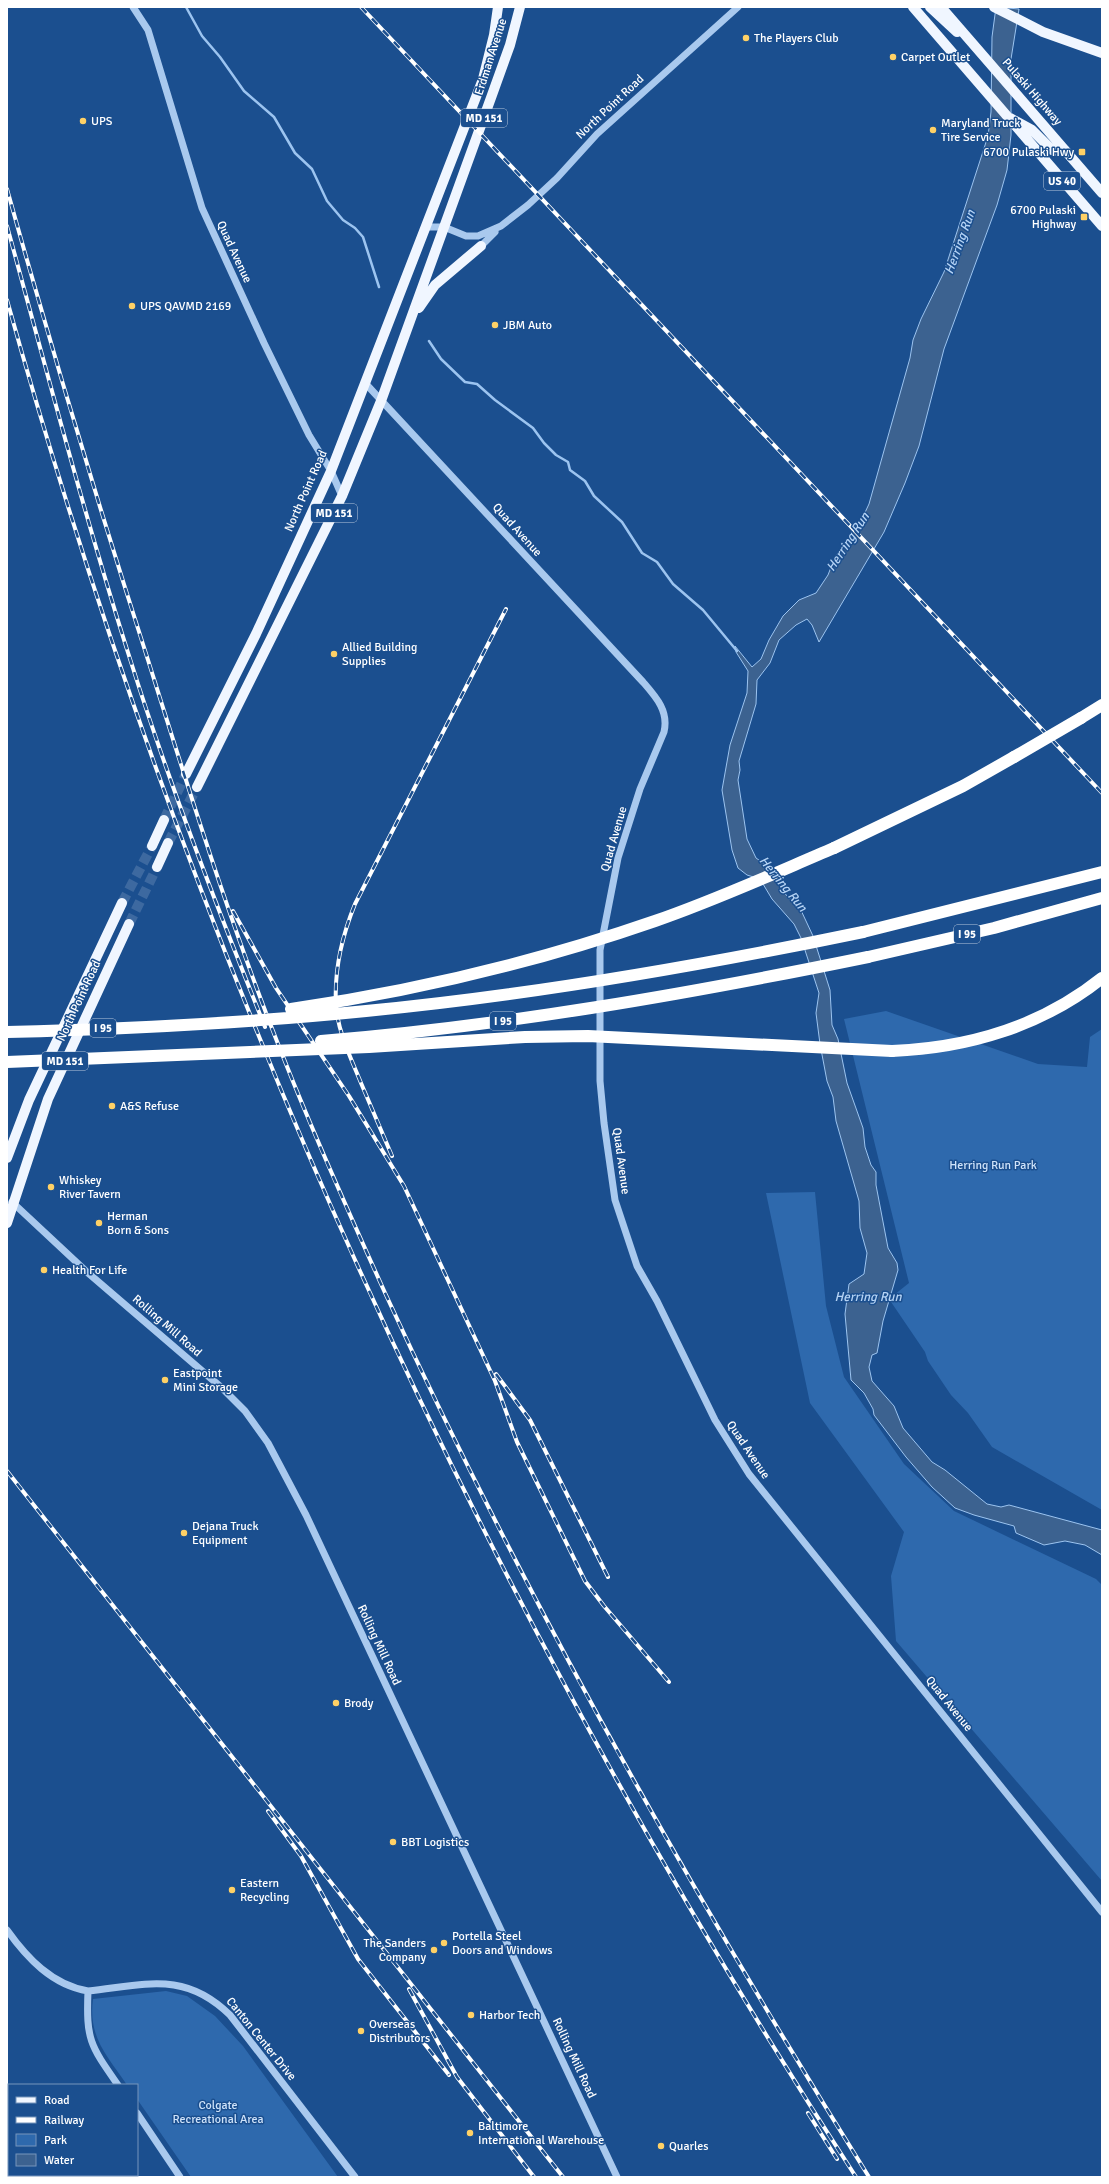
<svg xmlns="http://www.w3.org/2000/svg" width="1109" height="2184" font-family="Signika,sans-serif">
	<rect width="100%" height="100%" fill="#1b4f8f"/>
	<!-- green -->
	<path fill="#2e69ad" d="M886 1011 1038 1064 1087 1067 1090 1037 1102 1029V1510L992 1447 968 1413 951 1395 928 1361 925 1352 889 1299 909 1283 844 1019Z
		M815 1192 826 1306 844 1377 904 1464 954 1511 1096 1579 1102 1585V1881L896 1641 891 1576 904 1532 810 1403 766 1193Z
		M166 1991 187 1996 215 2016 243 2046 338 2177H191L137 2099V2085H127C107 2055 88 2038 93 1999Z"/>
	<!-- water -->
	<path fill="#3c6290" stroke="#9cc4f0" d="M996 7 1019 9 1011 59V135L1007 170 997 205 944 349 919 446 905 483 884 532 819 642 812 625 807 619 796 625 779 640 770 663 757 680 756 704 739 761 740 770 738 780 747 839 756 858 766 865 769 873 787 896 799 906 813 936 830 990 832 1025 838 1039 847 1083 863 1128 865 1147 871 1165 876 1172V1185L888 1248 897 1263 898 1270 883 1321 877 1353 872 1355 869 1367 872 1381 894 1406 903 1428 932 1462 945 1470 987 1504 1001 1507 1009 1505 1102 1530V1555L1085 1545 1065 1541 1044 1545 1016 1533 1014 1526 974 1515 955 1508 932 1487 906 1457 874 1415 873 1409 864 1393 851 1380 845 1314 849 1284 864 1274 867 1253 860 1228 859 1201 836 1121 833 1097 827 1081 820 1044 816 1013 819 993 801 938 794 924 772 899 760 879 747 875 738 868 732 850 722 790 730 745 747 693 748 671 736 652 735 646 752 667 761 659 769 640 783 616 799 600 816 593 828 575 835 557 861 521 869 504 910 358 913 340 921 319 944 272 988 136 991 112 992 37Z"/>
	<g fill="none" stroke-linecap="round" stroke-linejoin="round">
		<!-- stream -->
		<path stroke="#9cc4f0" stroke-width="2.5" d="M186 7 202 36 220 57 244 91 274 117 295 153 312 169 327 201 343 220 355 228 363 237 379 287
			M429 341 441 359 465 382 477 384 495 400 533 428 544 443 556 455 568 462 570 470 585 481 594 496 622 522 642 553 657 562 673 584 703 610 737 651"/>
		<!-- major-tunnel -->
		<path stroke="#3d69a0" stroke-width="10" stroke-dasharray="10 5" stroke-linecap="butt" d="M164 820 186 774
			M168 843 197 787
			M122 903 152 846
			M129 924 157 867"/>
		<!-- minor -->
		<path stroke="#a9c9ee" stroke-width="7" d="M133 7 148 30 202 208 264 343 309 435 331 471 342 496
			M426 227H444L466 236H478L501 226 528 205 557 178 597 134 738 7
			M481 246 495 232
			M366 384 643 682C656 697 669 711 664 732L640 789 618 858 600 950V1081L604 1123 615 1200 637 1266 657 1301 715 1420 749 1474 1102 1912
			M12 1202 87 1272 222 1388 245 1411 268 1443 306 1515 617 2177
			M7 1930C27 1958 52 1985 88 1991 145 1985 184 1970 230 2015L355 2177
			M88 1991C86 2040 90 2045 118 2085
			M137 2113 180 2177"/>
		<!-- major -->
		<path stroke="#f0f6ff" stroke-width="10" d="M913 7 1102 226
			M930 7 957 32
			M941 7 1102 193
			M994 7 1043 32 1102 53
			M1010 118 1032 130 1052 150 1058 151 1065 150
			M419 308 435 285 481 246
			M186 774 256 634 331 471 483 79 494 35 498 7
			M197 787 342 496 381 401 492 95 510 45 520 7
			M152 846 164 820
			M157 867 168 843
			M7 1158 29 1100 122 903
			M7 1223 48 1099 129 924"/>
		<!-- highway -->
		<path stroke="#fff" stroke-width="12" d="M1081 718 1102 705
			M834 848 963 786 1014 757
			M863 932 1102 872
			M868 957 994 928 1102 898
			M892 1051C968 1048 1042 1026 1102 978"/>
		<defs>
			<path id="rail" d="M361 7 1102 793
				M7 189C51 347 98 504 148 660 192 800 235 939 290 1074 320 1149 353 1222 386 1295 526 1600 691 1892 869 2177
				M7 226C47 372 85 518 131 662 170 786 217 907 265 1027
				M7 300C192 965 480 1598 856 2177
				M233 911 276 988 349 1096 404 1186 495 1381 517 1442 585 1581 604 1606 669 1682
				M392 1156C382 1132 371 1107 361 1083 351 1058 338 1033 336 1005 334 970 342 936 355 904L506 609
				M496 1374 530 1420 608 1577
				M7 1471 563 2177
				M268 1811 301 1856 358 1959 449 2075
				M409 1989 457 2077 534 2177
				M808 2113 837 2159"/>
		</defs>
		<!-- rail casing -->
		<use href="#rail" stroke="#fff" stroke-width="4"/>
		<!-- rail -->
		<use href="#rail" stroke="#1b4f8f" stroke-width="2.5" stroke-dasharray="8" stroke-linecap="butt"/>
		<!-- highway-bridge -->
		<path stroke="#fff" stroke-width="12" d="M1014 757 1081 718
			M291 1009C414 991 537 962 655 921 716 900 775 873 834 848
			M7 1032C127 1029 247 1023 366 1011 533 995 699 966 863 932
			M321 1041C505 1026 687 994 868 957
			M7 1062 369 1047 525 1037 588 1036 892 1051"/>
	</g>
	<!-- markers -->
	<g fill="#ffd166" stroke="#1b4f8f" stroke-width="1.5">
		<circle cx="746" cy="38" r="4"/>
		<circle cx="893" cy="57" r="4"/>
		<circle cx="83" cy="121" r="4"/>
		<circle cx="933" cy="130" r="4"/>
		<rect x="1078" y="148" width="8" height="8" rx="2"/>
		<rect x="1080" y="213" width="8" height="8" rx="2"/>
		<circle cx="132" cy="306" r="4"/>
		<circle cx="495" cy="325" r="4"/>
		<circle cx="334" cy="654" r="4"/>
		<circle cx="112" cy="1106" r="4"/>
		<circle cx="51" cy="1187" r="4"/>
		<circle cx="99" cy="1223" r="4"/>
		<circle cx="44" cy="1270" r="4"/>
		<circle cx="165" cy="1380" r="4"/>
		<circle cx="184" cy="1533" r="4"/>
		<circle cx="336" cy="1703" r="4"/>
		<circle cx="393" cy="1842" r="4"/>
		<circle cx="232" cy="1890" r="4"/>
		<circle cx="444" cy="1943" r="4"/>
		<circle cx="434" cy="1950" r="4"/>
		<circle cx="471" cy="2015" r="4"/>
		<circle cx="361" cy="2031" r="4"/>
		<circle cx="470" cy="2133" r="4"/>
		<circle cx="661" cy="2146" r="4"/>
	</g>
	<g text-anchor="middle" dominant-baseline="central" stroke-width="3" stroke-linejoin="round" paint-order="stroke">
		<!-- shield labels -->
		<g fill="#1b4f8f" stroke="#bbcadd" stroke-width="1">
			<rect x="461" y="109" width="46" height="18" rx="3"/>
			<rect x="1044" y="172" width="36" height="18" rx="3"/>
			<rect x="311" y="504" width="46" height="18" rx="3"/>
			<rect x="954" y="925" width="26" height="18" rx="3"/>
			<rect x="490" y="1012" width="26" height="18" rx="3"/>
			<rect x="90" y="1019" width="26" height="18" rx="3"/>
			<rect x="42" y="1052" width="46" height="18" rx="3"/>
		</g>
		<g font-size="11" font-weight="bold" fill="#fff">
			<text x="484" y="118">MD 151</text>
			<text x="1062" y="181">US 40</text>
			<text x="334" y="513">MD 151</text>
			<text x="967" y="934">I 95</text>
			<text x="503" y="1021">I 95</text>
			<text x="103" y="1028">I 95</text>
			<text x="65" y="1061">MD 151</text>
		</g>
		<!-- poi labels -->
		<g font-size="12" fill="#fff" stroke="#1b4f8f" text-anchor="start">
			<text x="754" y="38">The Players Club</text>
			<text x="901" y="57">Carpet Outlet</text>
			<text x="91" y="121">UPS</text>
			<text x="941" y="123">Maryland Truck<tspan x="941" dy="14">Tire Service</tspan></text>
			<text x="1074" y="152" text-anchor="end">6700 Pulaski Hwy</text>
			<text x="1076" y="210" text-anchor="end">6700 Pulaski<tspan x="1076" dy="14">Highway</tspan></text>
			<text x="140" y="306">UPS QAVMD 2169</text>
			<text x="503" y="325">JBM Auto</text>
			<text x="342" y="647">Allied Building<tspan x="342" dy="14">Supplies</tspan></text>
			<text x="120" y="1106">A&amp;S Refuse</text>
			<text x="59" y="1180">Whiskey<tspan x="59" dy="14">River Tavern</tspan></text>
			<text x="107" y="1216">Herman<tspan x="107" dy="14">Born &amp; Sons</tspan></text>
			<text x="52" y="1270">Health For Life</text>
			<text x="173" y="1373">Eastpoint<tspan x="173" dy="14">Mini Storage</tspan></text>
			<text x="192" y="1526">Dejana Truck<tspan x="192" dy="14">Equipment</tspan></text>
			<text x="344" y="1703">Brody</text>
			<text x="401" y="1842">BBT Logistics</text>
			<text x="240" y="1883">Eastern<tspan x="240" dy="14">Recycling</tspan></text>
			<text x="452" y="1936">Portella Steel<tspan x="452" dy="14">Doors and Windows</tspan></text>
			<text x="426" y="1943" text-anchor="end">The Sanders<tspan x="426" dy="14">Company</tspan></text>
			<text x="479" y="2015">Harbor Tech</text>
			<text x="369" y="2024">Overseas<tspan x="369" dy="14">Distributors</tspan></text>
			<text x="478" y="2126">Baltimore<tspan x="478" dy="14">International Warehouse</tspan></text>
			<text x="669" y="2146">Quarles</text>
		</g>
		<!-- street labels -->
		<g font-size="12" fill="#fff" stroke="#1b4f8f">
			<text transform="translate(491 57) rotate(-72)">Erdman Avenue</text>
			<text transform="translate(1032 92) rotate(49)">Pulaski Highway</text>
			<text transform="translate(610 107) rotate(-43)">North Point Road</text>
			<text transform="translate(234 252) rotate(65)">Quad Avenue</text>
			<text transform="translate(306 491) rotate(-66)">North Point Road</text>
			<text transform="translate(517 530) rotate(48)">Quad Avenue</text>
			<text transform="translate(614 839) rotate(-74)">Quad Avenue</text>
			<text transform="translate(79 1001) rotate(-65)">North Point Road</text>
			<text transform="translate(621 1161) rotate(82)">Quad Avenue</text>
			<text transform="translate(167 1326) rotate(41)">Rolling Mill Road</text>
			<text transform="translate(748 1450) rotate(56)">Quad Avenue</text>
			<text transform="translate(379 1645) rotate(65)">Rolling Mill Road</text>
			<text transform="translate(949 1704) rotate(51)">Quad Avenue</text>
			<text transform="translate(261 2039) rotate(51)">Canton Center Drive</text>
			<text transform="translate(574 2058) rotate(65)">Rolling Mill Road</text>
		</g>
		<!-- park labels -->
		<g font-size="12" fill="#cfe3fa" stroke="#1b4f8f">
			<text x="993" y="1165">Herring Run Park</text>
			<text x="218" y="2105">Colgate<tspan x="218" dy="14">Recreational Area</tspan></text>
		</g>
		<!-- water labels -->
		<g font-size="13" font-style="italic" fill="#b5d3f5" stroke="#1b4f8f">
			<text transform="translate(960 242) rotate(-70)">Herring Run</text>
			<text transform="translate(848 542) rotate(-57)">Herring Run</text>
			<text transform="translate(783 884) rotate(51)">Herring Run</text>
			<text x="868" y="1297">Herring Run</text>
		</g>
	</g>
	<!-- border -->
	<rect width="1109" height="2184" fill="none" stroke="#ffffff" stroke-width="16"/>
	<!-- legend -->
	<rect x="8" y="2084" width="130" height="92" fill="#1b4f8f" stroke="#7695bc"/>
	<rect x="16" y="2097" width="20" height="6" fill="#f0f6ff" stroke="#7695bc"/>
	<text x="44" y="2104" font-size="12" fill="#ffffff">Road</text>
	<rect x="16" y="2117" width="20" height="6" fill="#ffffff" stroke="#7695bc"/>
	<text x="44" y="2124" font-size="12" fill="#ffffff">Railway</text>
	<rect x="16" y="2134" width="20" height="12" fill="#2e69ad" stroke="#7695bc"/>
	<text x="44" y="2144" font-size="12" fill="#ffffff">Park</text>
	<rect x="16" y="2154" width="20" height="12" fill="#3c6290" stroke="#7695bc"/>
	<text x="44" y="2164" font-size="12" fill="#ffffff">Water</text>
</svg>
